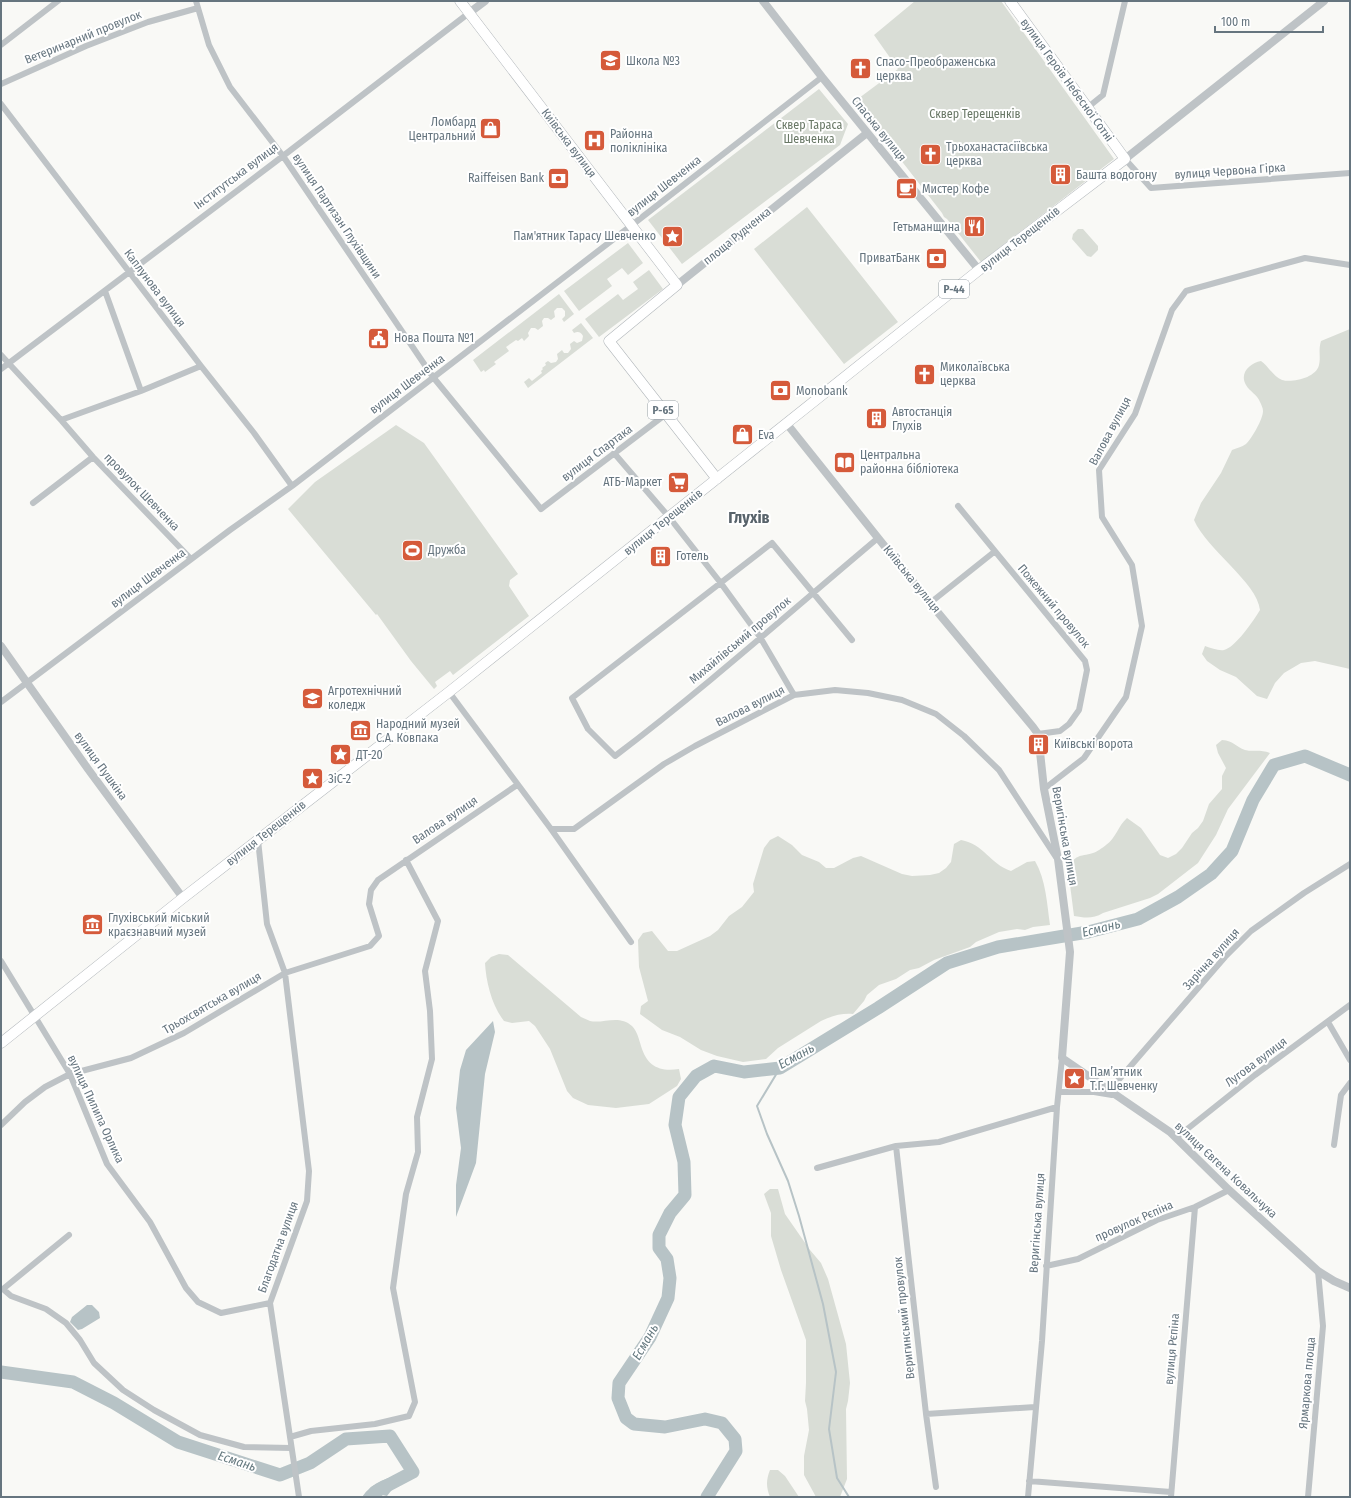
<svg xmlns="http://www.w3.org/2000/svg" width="1351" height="1498" font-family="'Fira Sans Condensed',sans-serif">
	<rect width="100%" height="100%" fill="#f9f9f6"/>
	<!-- green -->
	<path fill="#d9ddd6" d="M915 1H1001L1114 159 981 262 947 219 944 217 942 213 855 101 898 69 874 35Z
		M819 89 848 124 840 145 682 264 648 220Z
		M807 207 898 322 844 364 754 249Z
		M1078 229H1083L1098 246V250L1091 257 1087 256 1072 239 1073 234Z
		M628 243 643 263 628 275 622 268 607 279 612 286 579 311 564 291Z
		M649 270 663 289 599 337 585 319 618 294 623 300 638 289 633 282Z
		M559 294 574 314 564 322 562 319 565 316V311L562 308H557L554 311 555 317 551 320 548 318H544L542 321 543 326 538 330 535 328H531L528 333 529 336 524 341 522 338 518 341 516 340 506 347 509 351 494 362 496 364 485 372 484 370 481 372 473 360Z
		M581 323 593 338 528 388 524 382 529 378 532 381 542 373 541 371 543 369 542 368 546 365 545 363 548 361 551 363 556 362 558 359 557 354 562 350 564 353H568L571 349 570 344 574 341 577 343 582 341 583 336C581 332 578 331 574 333L572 330Z
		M1350 329V669L1315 661 1301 663 1284 673 1275 683 1267 699 1257 696 1236 677 1220 670 1207 661 1202 654 1205 646C1211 648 1219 651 1224 650 1235 648 1254 620 1260 610 1257 582 1207 550 1194 520L1201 503 1221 473 1232 450C1236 448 1242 447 1246 444 1252 438 1263 419 1263 411 1263 408 1261 404 1260 402 1257 394 1250 392 1246 385 1239 373 1250 363 1261 361 1268 366 1274 377 1282 380 1292 383 1316 378 1319 365 1321 356 1318 351 1321 341Z
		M396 425 424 443 518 574 510 580 509 586 529 616 453 675 450 671 435 682 437 686 434 689 411 661 377 614 376 615 288 509 315 482Z
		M1222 740C1234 741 1236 747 1245 750 1253 752 1260 749 1270 753L1228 809 1216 835 1198 863 1158 894 1150 898 1103 913C1093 919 1085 918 1074 916L1068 869C1075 854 1079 857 1093 853 1097 852 1102 848 1106 845 1116 838 1118 826 1127 818L1141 828 1160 855 1168 858 1176 854 1182 848 1192 833 1198 828 1203 821 1209 804 1222 789V776L1226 768 1218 753 1216 745Z
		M778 836 792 845 802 855 819 862 826 868H834L853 858 861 856 902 874 912 876 930 875 939 873 946 868 951 862 954 844 961 840C984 844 990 864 1011 871L1027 862 1035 861C1046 880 1047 904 1050 925L1033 927 1025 930 1017 929 999 932 976 942 970 947 934 960 919 968 910 970 896 979 879 985 867 995 864 1001 853 1014C842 1013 831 1016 821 1021L778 1048 766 1059 743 1062 717 1056 701 1050 680 1037 662 1030 640 1014 641 1006 648 1001 639 967 638 940 643 933 652 931 668 951H677L710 936 718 930 729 916 742 907 754 892 753 884 764 848 770 840Z
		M499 954 508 955 581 1017C584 1018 587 1020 590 1021 603 1024 619 1014 632 1026 637 1031 639 1039 641 1046 647 1066 659 1072 679 1069L681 1079 677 1086 649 1104 616 1108 588 1105 573 1098 567 1091 550 1049 535 1026 529 1021 512 1023 504 1021C492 1006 486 982 485 963L491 957Z
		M770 1189H778L785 1214 810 1250 821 1263 828 1279 846 1344 850 1383 848 1401 846 1409 847 1479 840 1497H816L804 1475V1456L809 1430 807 1409 805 1401 806 1383V1340L781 1270 771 1236V1213L764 1194Z
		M770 1470H778L785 1476 799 1497H770C766 1487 766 1480 770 1470Z"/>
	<!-- water -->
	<path fill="#b7c3c6" d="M493 1021 495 1032 485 1074 476 1163 456 1217V1185L461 1148 456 1108 460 1070 466 1050Z
		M87 1305H92L99 1312 100 1318 82 1329 78 1330 70 1322 72 1317Z
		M406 1475 398 1482 387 1496 382 1495 381 1497H362C372 1482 389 1476 406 1475Z"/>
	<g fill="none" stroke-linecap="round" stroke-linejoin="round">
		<!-- stream -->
		<path stroke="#b7c3c6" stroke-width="2" d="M780 1068 757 1106 767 1134 788 1181 799 1216 823 1304 836 1372 829 1429 837 1478 849 1497"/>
		<!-- river -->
		<path stroke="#b7c3c6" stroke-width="13" d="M1 1372 73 1382 114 1403 178 1442 280 1475 310 1463 346 1439 390 1436 413 1472 375 1492 373 1497
			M707 1497 736 1451 735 1439 722 1423 705 1419 665 1427 634 1424 626 1418 618 1398 619 1383 650 1337 668 1298 670 1278 667 1259 659 1248V1235L670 1213 685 1195 684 1162 675 1125 679 1097 696 1076 714 1066 744 1072 780 1068 878 1008 947 963 998 947 1088 932 1138 919 1178 897 1211 874 1232 851 1253 800 1274 765 1305 756 1350 775"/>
		<!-- tertiary-tunnel -->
		<path stroke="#d4d8d8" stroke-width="8" stroke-dasharray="8 4" stroke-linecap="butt" d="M1038 737 1040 752"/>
		<defs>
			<path id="primary" d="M460 1 677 285 609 341 717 479
				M1 1043 183 898 449 692 979 270 1125 159 1010 1"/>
		</defs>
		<!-- primary casing -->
		<use href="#primary" stroke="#b2b7bb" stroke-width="11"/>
		<!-- minor -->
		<path stroke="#bec3c6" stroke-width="6" d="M196 1 209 45 230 87 283 156 433 377 541 509 666 414
			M1 45 58 1
			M1 84 86 46 148 22 198 8
			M1 104 201 366 254 433 292 486
			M1087 108 1103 95 1125 1
			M1125 159 1151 188 1350 173
			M105 291 141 391
			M1 355 61 420 93 457 191 559
			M1 369 283 156 469 13
			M61 420 141 391 201 366
			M614 453 669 517 720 582 760 637 794 695
			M33 503 93 457
			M958 506 1085 661 1087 670 1079 710 1069 724 1060 731 1038 734
			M930 603 994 552
			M852 640 772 543 572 698 588 729 615 756C706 687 791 611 878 538
			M449 692 551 829 631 942
			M1 702 230 530 292 486 632 225 822 77
			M1044 789 1084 758 1126 697 1142 626 1132 565 1102 517 1099 470 1135 414 1172 310 1186 291 1305 258 1350 265
			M551 829H574L664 764 695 746 794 695 835 690 868 693 902 700 936 714 964 736 999 770 1056 857
			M258 840 267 924 285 973 309 1171 307 1201 270 1303 299 1497
			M1 961 70 1074 107 1164 150 1222 186 1288 198 1302 221 1313 270 1303
			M1328 1022 1350 1060
			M1109 1091 1225 957 1251 931 1304 893 1350 864
			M1059 1092H1094L1112 1095
			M1 1125 25 1102 45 1087 70 1074 131 1058 184 1033 285 973 370 946 379 936 369 904 371 890 378 880 517 785
			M1176 1138 1255 1075 1350 1005
			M1334 1145 1341 1095 1350 1083
			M896 1146 926 1414 936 1487
			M817 1168 896 1146 939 1142 1057 1107
			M69 1235 3 1289 11 1296 46 1309 66 1323 80 1340 94 1363 123 1390 154 1410 200 1435 244 1447 291 1448
			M1046 1266 1078 1259 1157 1220 1195 1207 1229 1190
			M926 1414 1035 1407
			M290 1437 311 1431 375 1424 409 1416 415 1402 393 1288 406 1194 418 1152 417 1117 432 1059 430 1011 425 971 438 921 406 860
			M1029 1481 1171 1492
			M1028 1497 1042 1341 1057 1107 1062 1058
			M1171 1497 1195 1207
			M1308 1497 1323 1326 1318 1271"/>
		<!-- tertiary -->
		<path stroke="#bec3c6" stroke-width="8" d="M763 1 822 77 979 270
			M469 13 485 1
			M1125 159 1324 1
			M677 285 867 133
			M787 424 930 603 1033 727 1038 734V737
			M1 646 88 769 183 898
			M1040 752 1044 789 1058 859 1070 952 1062 1058 1170 1132 1229 1190 1318 1271 1334 1281 1350 1288"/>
		<!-- primary -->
		<use href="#primary" stroke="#fff" stroke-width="10"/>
	</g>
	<!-- icons -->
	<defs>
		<symbol id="school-square" viewBox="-11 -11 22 22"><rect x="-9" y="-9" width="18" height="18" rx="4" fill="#d55a3a" stroke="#fff"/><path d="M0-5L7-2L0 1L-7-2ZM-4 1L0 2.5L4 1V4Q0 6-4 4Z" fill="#fff"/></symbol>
		<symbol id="church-square" viewBox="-11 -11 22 22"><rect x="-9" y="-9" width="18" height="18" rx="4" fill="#d55a3a" stroke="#fff"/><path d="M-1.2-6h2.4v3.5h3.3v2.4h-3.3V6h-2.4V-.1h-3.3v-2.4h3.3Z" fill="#fff"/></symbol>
		<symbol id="shop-square" viewBox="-11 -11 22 22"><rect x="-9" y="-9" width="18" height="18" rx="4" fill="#d55a3a" stroke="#fff"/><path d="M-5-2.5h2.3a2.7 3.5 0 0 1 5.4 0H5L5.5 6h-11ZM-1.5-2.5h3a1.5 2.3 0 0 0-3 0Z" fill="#fff"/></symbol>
		<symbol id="hospital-square" viewBox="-11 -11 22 22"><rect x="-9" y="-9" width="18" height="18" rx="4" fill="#d55a3a" stroke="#fff"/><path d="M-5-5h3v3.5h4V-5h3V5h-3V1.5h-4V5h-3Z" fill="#fff"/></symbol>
		<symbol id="building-square" viewBox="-11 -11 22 22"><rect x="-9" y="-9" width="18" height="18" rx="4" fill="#d55a3a" stroke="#fff"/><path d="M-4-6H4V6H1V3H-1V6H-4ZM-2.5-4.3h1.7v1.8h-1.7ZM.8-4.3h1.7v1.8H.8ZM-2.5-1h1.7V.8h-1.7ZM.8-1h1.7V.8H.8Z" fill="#fff"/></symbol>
		<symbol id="bank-square" viewBox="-11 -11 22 22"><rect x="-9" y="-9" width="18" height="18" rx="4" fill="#d55a3a" stroke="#fff"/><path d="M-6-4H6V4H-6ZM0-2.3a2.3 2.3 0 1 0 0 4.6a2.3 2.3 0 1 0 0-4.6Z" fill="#fff"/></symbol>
		<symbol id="cafe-square" viewBox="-11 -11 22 22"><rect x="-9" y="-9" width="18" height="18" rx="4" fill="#d55a3a" stroke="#fff"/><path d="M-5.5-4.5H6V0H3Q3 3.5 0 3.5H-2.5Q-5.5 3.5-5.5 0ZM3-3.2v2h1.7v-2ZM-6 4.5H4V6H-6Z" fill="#fff"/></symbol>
		<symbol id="restaurant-square" viewBox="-11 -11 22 22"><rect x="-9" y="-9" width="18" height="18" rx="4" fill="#d55a3a" stroke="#fff"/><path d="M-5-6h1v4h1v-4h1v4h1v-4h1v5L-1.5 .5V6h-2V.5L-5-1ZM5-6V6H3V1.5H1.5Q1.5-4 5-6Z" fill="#fff"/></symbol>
		<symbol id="sight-square" viewBox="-11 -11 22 22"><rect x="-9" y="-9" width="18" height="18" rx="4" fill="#d55a3a" stroke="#fff"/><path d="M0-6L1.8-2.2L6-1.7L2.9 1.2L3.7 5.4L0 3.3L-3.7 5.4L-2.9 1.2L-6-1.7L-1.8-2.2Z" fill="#fff"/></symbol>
		<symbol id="civic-square" viewBox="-11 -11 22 22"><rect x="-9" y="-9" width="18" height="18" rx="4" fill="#d55a3a" stroke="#fff"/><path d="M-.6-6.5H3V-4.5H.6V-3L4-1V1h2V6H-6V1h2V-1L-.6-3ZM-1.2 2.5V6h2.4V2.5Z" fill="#fff"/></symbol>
		<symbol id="library-square" viewBox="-11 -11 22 22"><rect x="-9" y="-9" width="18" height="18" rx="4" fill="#d55a3a" stroke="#fff"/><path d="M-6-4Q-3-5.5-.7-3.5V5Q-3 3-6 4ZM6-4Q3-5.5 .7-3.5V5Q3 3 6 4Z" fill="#fff"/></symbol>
		<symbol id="supermarket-square" viewBox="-11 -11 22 22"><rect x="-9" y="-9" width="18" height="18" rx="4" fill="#d55a3a" stroke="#fff"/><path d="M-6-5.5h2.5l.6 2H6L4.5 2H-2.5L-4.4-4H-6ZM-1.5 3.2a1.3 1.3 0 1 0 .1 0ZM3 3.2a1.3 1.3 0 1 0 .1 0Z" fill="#fff"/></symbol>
		<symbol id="stadium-square" viewBox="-11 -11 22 22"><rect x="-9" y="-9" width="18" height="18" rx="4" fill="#d55a3a" stroke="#fff"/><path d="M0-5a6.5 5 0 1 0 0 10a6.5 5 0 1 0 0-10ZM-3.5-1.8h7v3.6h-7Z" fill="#fff"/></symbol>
		<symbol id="university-square" viewBox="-11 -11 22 22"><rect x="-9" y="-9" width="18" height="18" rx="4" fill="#d55a3a" stroke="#fff"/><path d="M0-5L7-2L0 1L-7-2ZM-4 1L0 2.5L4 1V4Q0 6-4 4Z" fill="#fff"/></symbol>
		<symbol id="museum-square" viewBox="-11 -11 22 22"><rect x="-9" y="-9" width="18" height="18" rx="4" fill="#d55a3a" stroke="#fff"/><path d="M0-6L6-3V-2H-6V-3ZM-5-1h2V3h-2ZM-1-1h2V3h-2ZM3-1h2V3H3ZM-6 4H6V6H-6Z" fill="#fff"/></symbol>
	</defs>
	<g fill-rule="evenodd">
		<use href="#school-square" x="598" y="48" width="25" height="25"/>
		<use href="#church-square" x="848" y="56" width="25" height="25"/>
		<use href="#shop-square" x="478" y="116" width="25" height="25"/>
		<use href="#hospital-square" x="582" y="128" width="25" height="25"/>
		<use href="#church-square" x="918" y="142" width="25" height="25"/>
		<use href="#building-square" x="1048" y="162" width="25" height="25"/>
		<use href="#bank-square" x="546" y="166" width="25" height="25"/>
		<use href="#cafe-square" x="894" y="176" width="25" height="25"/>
		<use href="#restaurant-square" x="962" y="214" width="25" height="25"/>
		<use href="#sight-square" x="660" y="224" width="25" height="25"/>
		<use href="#bank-square" x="924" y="246" width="25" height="25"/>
		<use href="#civic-square" x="366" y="326" width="25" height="25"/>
		<use href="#church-square" x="912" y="362" width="25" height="25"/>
		<use href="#bank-square" x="768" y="378" width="25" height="25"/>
		<use href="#building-square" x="864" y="406" width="25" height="25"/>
		<use href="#shop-square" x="730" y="422" width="25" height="25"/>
		<use href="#library-square" x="832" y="450" width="25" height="25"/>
		<use href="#supermarket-square" x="666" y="470" width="25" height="25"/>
		<use href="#stadium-square" x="400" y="538" width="25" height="25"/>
		<use href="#building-square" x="648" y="544" width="25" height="25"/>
		<use href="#university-square" x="300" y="686" width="25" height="25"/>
		<use href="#museum-square" x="348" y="718" width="25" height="25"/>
		<use href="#building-square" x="1026" y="732" width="25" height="25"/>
		<use href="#sight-square" x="328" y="742" width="25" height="25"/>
		<use href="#sight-square" x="300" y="766" width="25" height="25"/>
		<use href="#museum-square" x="80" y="912" width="25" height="25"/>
		<use href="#sight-square" x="1062" y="1066" width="25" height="25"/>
	</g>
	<g text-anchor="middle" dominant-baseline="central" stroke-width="4" stroke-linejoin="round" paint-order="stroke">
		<!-- shield labels -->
		<g fill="#fff" stroke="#949ea5" stroke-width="1">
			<rect x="939" y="280" width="30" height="18" rx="3"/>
			<rect x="648" y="401" width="30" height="18" rx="3"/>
		</g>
		<g font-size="11" font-weight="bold" fill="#66757f">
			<text x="954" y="289">Р-44</text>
			<text x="663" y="410">Р-65</text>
		</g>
		<!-- street labels -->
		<g font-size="12" fill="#66757f" stroke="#fff">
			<text transform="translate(83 37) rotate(-22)">Ветеринарний провулок</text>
			<text transform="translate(1067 80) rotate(54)">вулиця Героїв Небесної Сотні</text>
			<text transform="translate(879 129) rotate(51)">Спаська вулиця</text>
			<text transform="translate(569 143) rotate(53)">Київська вулиця</text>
			<text transform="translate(1230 171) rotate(-4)">вулиця Червона Гірка</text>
			<text transform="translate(236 176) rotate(-37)">Інститутська вулиця</text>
			<text transform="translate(664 186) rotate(-38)">вулиця Шевченка</text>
			<text transform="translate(337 216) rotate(56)">вулиця Партизан Глухівщини</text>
			<text transform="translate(737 236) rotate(-39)">площа Рудченка</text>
			<text transform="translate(1020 239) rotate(-38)">вулиця Терещенків</text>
			<text transform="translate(155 288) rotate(53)">Каплунова вулиця</text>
			<text transform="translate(407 384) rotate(-37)">вулиця Шевченка</text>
			<text transform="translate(1110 431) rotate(-62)">Валова вулиця</text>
			<text transform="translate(597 453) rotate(-37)">вулиця Спартака</text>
			<text transform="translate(142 492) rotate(46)">провулок Шевченка</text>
			<text transform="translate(663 522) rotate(-39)">вулиця Терещенків</text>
			<text transform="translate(148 578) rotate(-37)">вулиця Шевченка</text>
			<text transform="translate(912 579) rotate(51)">Київська вулиця</text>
			<text transform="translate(1054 606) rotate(50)">Пожежний провулок</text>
			<text transform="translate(740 640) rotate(-40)">Михайлівський провулок</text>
			<text transform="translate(750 706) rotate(-27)">Валова вулиця</text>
			<text transform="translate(101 766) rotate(54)">вулиця Пушкіна</text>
			<text transform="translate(445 820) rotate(-34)">Валова вулиця</text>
			<text transform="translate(266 833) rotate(-38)">вулиця Терещенків</text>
			<text transform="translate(1065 836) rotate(80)">Веригінська вулиця</text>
			<text transform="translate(1211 959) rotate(-48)">Зарічна вулиця</text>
			<text transform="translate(212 1003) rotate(-30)">Трьохсвятська вулиця</text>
			<text transform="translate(1256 1062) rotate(-37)">Лугова вулиця</text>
			<text transform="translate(96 1109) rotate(65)">вулиця Пилипа Орлика</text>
			<text transform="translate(1226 1170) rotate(43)">вулиця Євгена Ковальчука</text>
			<text transform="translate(1134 1221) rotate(-24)">провулок Рєпіна</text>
			<text transform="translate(1037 1223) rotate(-86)">Веригінська вулиця</text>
			<text transform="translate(278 1247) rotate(-70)">Благодатна вулиця</text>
			<text transform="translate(904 1318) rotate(-96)">Веригинський провулок</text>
			<text transform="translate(1172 1349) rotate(-85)">вулиця Рєпіна</text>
			<text transform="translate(1307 1383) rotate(-85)">Ярмаркова площа</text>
		</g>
		<!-- poi labels -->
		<g font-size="12" fill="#66757f" stroke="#fff" text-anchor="start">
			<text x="626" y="61">Школа №3</text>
			<text x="876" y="62">Спасо-Преображенська<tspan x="876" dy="14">церква</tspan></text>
			<text x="476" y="122" text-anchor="end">Ломбард<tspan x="476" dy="14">Центральний</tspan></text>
			<text x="610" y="134">Районна<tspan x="610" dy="14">поліклініка</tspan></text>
			<text x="946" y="147">Трьоханастасіївська<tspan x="946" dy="14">церква</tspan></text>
			<text x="1076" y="175">Башта водогону</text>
			<text x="544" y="178" text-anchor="end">Raiffeisen Bank</text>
			<text x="922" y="189">Мистер Кофе</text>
			<text x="960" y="227" text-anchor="end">Гетьманщина</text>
			<text x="656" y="236" text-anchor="end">Пам'ятник Тарасу Шевченко</text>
			<text x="920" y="258" text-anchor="end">ПриватБанк</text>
			<text x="394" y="338">Нова Пошта №1</text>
			<text x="940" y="367">Миколаївська<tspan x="940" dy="14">церква</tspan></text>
			<text x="796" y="391">Monobank</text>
			<text x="892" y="412">Автостанція<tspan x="892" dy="14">Глухів</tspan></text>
			<text x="758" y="435">Eva</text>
			<text x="860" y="455">Центральна<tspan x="860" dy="14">районна бібліотека</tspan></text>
			<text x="662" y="482" text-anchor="end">АТБ-Маркет</text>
			<text x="428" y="550">Дружба</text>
			<text x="676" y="556">Готель</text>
			<text x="328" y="691">Агротехнічний<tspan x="328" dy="14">коледж</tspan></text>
			<text x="376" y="724">Народний музей<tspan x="376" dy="14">С.А. Ковпака</tspan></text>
			<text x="1054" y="744">Київські ворота</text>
			<text x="356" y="755">ДТ-20</text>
			<text x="328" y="779">ЗіС-2</text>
			<text x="108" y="918">Глухівський міський<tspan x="108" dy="14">краєзнавчий музей</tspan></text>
			<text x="1090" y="1072">Пам’ятник<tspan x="1090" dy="14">Т.Г. Шевченку</tspan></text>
		</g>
		<!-- park labels -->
		<g font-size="12" fill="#687765" stroke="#fff">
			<text x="975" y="114">Сквер Терещенків</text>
			<text x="809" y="125">Сквер Тараса<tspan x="809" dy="14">Шевченка</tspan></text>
		</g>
		<!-- water labels -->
		<g font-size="13" font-style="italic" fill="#667a80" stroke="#fff">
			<text transform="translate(1101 928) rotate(-14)">Есмань</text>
			<text transform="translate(796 1056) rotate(-29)">Есмань</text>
			<text transform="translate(645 1342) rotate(-60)">Есмань</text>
			<text transform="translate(237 1461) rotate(18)">Есмань</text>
		</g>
		<!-- district labels -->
		<g font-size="16" font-weight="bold" fill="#58636b" stroke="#fff">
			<text x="749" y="517">Глухів</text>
		</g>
	</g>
	<!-- border -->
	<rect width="1351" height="1498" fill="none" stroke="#66757f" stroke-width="4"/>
	<!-- scale -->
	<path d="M1215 26v6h108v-6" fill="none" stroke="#66757f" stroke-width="2"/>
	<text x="1221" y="26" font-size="12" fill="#66757f" stroke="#ffffff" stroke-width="3" paint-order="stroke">100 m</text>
</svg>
